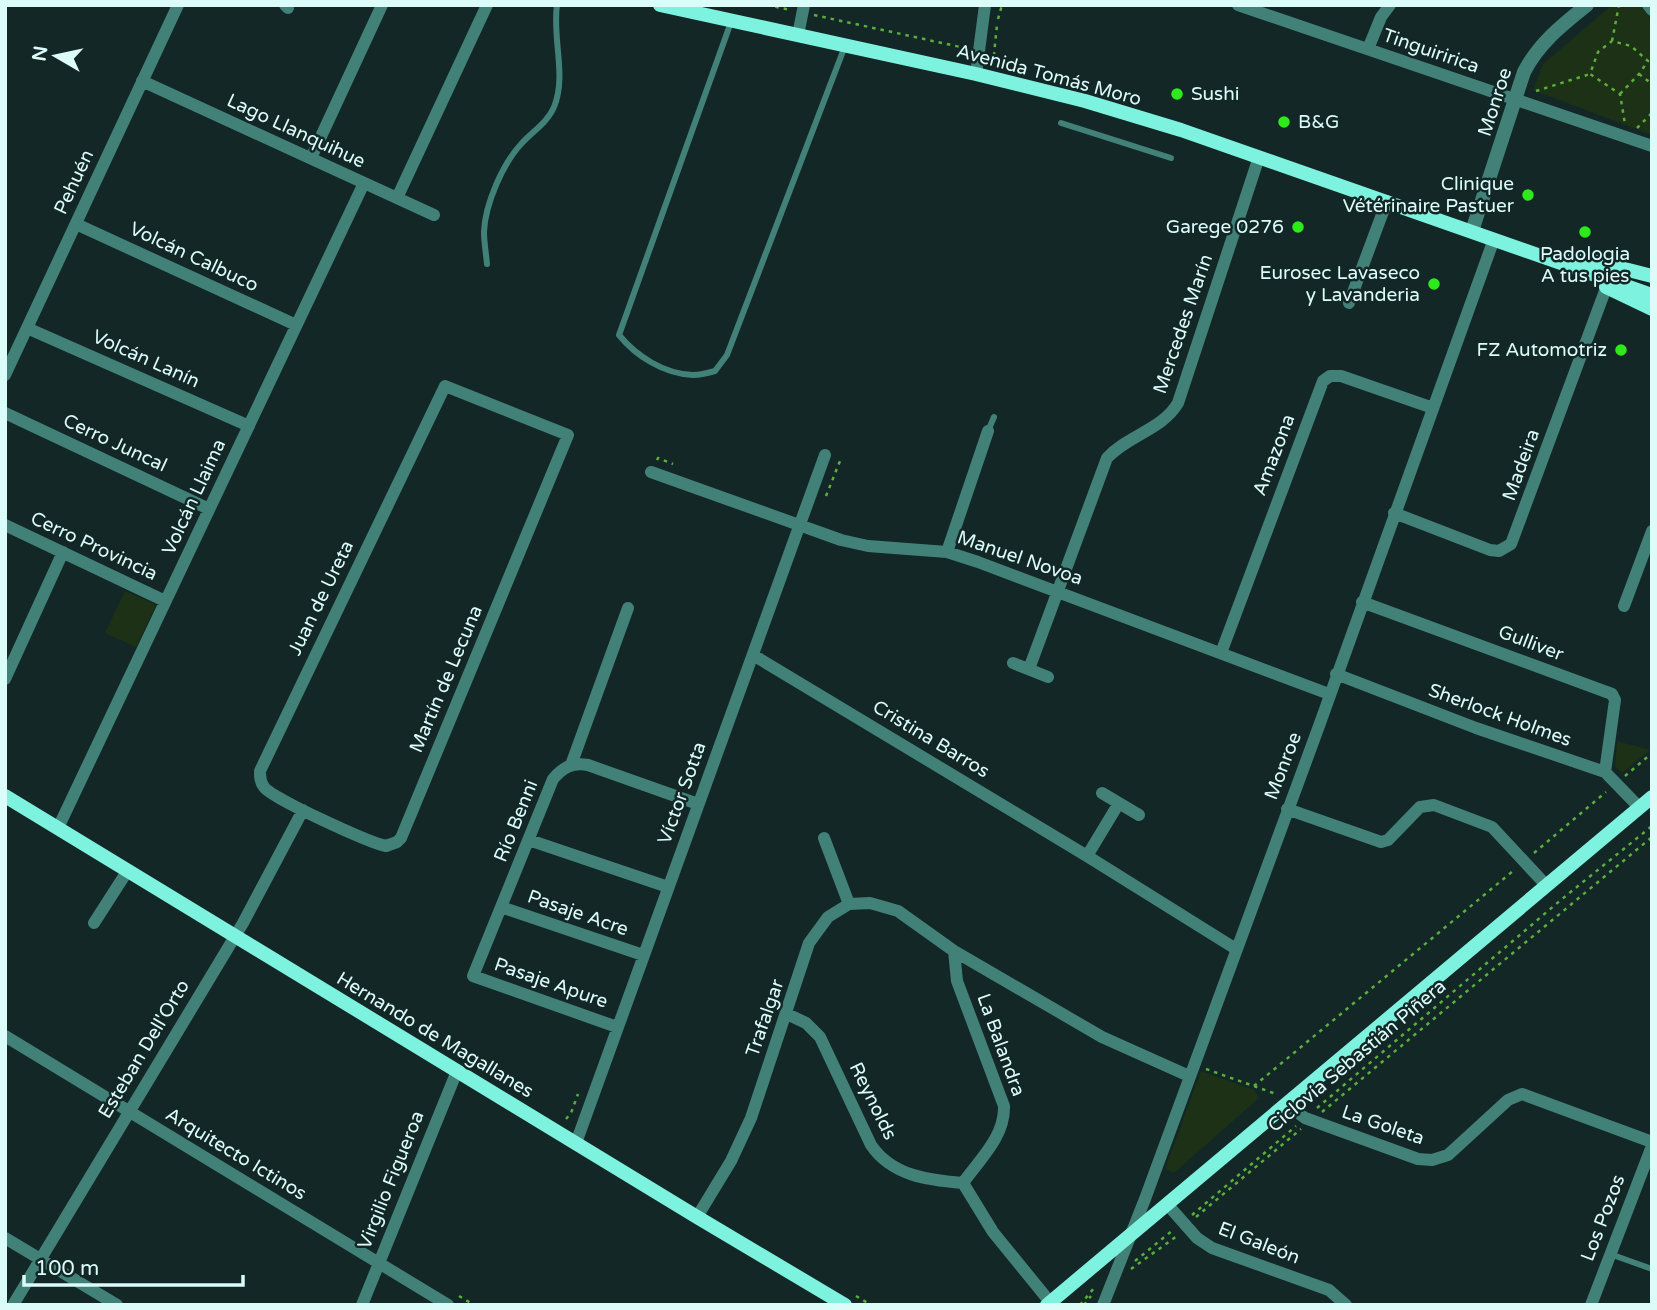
<svg xmlns="http://www.w3.org/2000/svg" width="1657" height="1310" font-family="'Varela Round',sans-serif">
	<rect width="100%" height="100%" fill="#132727"/>
	<!-- green -->
	<path fill="#1c3116" d="M1612 5H1640L1652 20V135L1533 90 1543 64Z
		M125 591 156 605 136 647 105 633Z
		M1617 741 1650 750 1622 773 1615 766Z
		M1201 1071 1254 1090 1259 1098 1174 1173 1165 1169Z"/>
	<g fill="none" stroke-linecap="round" stroke-linejoin="round">
		<!-- path -->
		<path stroke="#5aaf3c" stroke-width="2.5" stroke-dasharray="3.5 5" stroke-linecap="butt" d="M767 5 791 10
			M814 15 965 48
			M998 19 1002 5
			M1612 41 1619 5
			M993 64 997 25
			M1639 74 1652 84
			M1536 91 1590 74
			M1620 94 1639 74 1648 61 1631 46 1612 41 1598 52 1590 74 1620 94 1625 124
			M1637 128 1652 113
			M657 460 658 458 673 464
			M826 496 840 461H838
			M1625 776 1652 753
			M1534 853 1606 792
			M1206 1069 1276 1094
			M1254 1086 1513 871
			M1317 1108 1562 899 1652 826
			M1322 1112 1652 837
			M566 1119 571 1113 578 1094
			M1192 1215 1296 1126
			M1196 1217 1301 1129
			M1135 1261 1173 1230
			M1131 1269 1177 1236
			M459 1296 474 1305
			M856 1296 871 1305
			M1080 1305 1094 1288
			M1084 1305 1091 1296"/>
		<!-- service -->
		<path stroke="#428178" stroke-width="6" d="M731 22 619 335C636 356 664 374 693 375 700 375 708 373 715 371L727 355 845 46
			M1061 123 1171 158
			M487 264C486 253 484 242 484 232 485 204 503 163 522 143 532 132 548 122 554 107 567 76 552 38 557 5
			M988 431 994 417
			M1610 1254 1652 1269"/>
		<!-- minor -->
		<path stroke="#428178" stroke-width="12" d="M285 5 288 8
			M1238 5 1652 146
			M1648 5 1652 10
			M798 35 804 5
			M1368 49 1381 17 1390 5
			M976 74 985 5
			M142 81 434 215
			M311 158 382 5
			M397 198 487 5
			M76 224 296 325
			M1349 303 1387 201
			M27 328 249 426
			M5 375 178 5
			M445 386 568 435 401 838 397 842 386 846C370 843 271 798 264 787 260 782 260 777 260 771Z
			M5 413 209 509
			M651 472 841 540 868 546 947 552 978 562 1329 694
			M1394 513 1490 550 1499 551 1511 544 1609 280
			M5 525 165 601
			M947 552 988 431
			M1362 602 1612 694 1615 700 1605 772
			M1624 606 1652 531
			M1221 653 1323 381 1330 376H1341L1433 408
			M753 655 1087 856 1236 949
			M1013 663 1048 677
			M1029 669 1107 458C1128 435 1162 430 1178 403L1259 157
			M1336 674 1476 728 1605 772 1639 807
			M5 679 63 552
			M571 765 628 608
			M1102 793 1139 815
			M1287 809 1381 842 1388 840 1420 807 1434 805 1492 827 1546 885
			M58 828 364 183
			M824 838 849 904
			M529 840 668 887
			M1087 856 1119 803
			M501 907 643 955
			M94 923 128 870
			M954 951 957 981 1004 1106C1005 1137 979 1160 963 1183
			M787 1014 806 1023 820 1037 871 1145C892 1176 928 1180 963 1183
			M617 1027 473 976 553 779C563 767 573 762 588 765L698 804
			M5 1036 448 1305
			M1286 1104 1305 1118 1418 1159 1432 1160 1448 1155 1508 1100 1522 1094 1652 1142
			M576 1143 825 455
			M963 1183 993 1232 1050 1302
			M1167 1204 1197 1238 1212 1248 1329 1290 1346 1305
			M697 1217 731 1161 751 1118 809 943 828 917 849 904 870 903 898 911 954 951 1102 1037 1189 1076
			M5 1238 117 1305
			M13 1305 243 923 303 810
			M362 1305 457 1071
			M1103 1305 1145 1199 1319 726 1494 239
			M1591 1305 1652 1146"/>
		<!-- tertiary -->
		<path stroke="#428178" stroke-width="14" d="M1472 231 1524 72C1539 43 1562 25 1587 5"/>
		<!-- secondary -->
		<path stroke="#7df2de" stroke-width="14" d="M660 5 976 74 1085 101 1181 130 1652 295
			M1563 257 1593 261 1652 276
			M1606 287 1652 309
			M5 796 697 1217 845 1305
			M1047 1305 1652 797"/>
	</g>
	<!-- markers -->
	<g fill="#2ee91b" stroke="#132727" stroke-width="2.5">
		<circle cx="1177" cy="94" r="7"/>
		<circle cx="1284" cy="122" r="7"/>
		<circle cx="1528" cy="195" r="7"/>
		<circle cx="1298" cy="227" r="7"/>
		<circle cx="1585" cy="232" r="7"/>
		<circle cx="1434" cy="284" r="7"/>
		<circle cx="1621" cy="350" r="7"/>
	</g>
	<g text-anchor="middle" dominant-baseline="central" stroke-width="5" stroke-linejoin="round" paint-order="stroke">
		<!-- street labels -->
		<g font-size="19" fill="#dcfcf9" stroke="#132727">
			<text transform="translate(1431 51) rotate(19)">Tinguiririca</text>
			<text transform="translate(1049 75) rotate(15)">Avenida Tomás Moro</text>
			<text transform="translate(1495 102) rotate(-72)">Monroe</text>
			<text transform="translate(296 131) rotate(25)">Lago Llanquihue</text>
			<text transform="translate(74 182) rotate(-65)">Pehuén</text>
			<text transform="translate(194 257) rotate(25)">Volcán Calbuco</text>
			<text transform="translate(1183 324) rotate(-71)">Mercedes Marín</text>
			<text transform="translate(146 359) rotate(24)">Volcán Lanín</text>
			<text transform="translate(115 443) rotate(25)">Cerro Juncal</text>
			<text transform="translate(1274 455) rotate(-69)">Amazona</text>
			<text transform="translate(1521 465) rotate(-70)">Madeira</text>
			<text transform="translate(194 497) rotate(-65)">Volcán Llaima</text>
			<text transform="translate(94 546) rotate(25)">Cerro Provincia</text>
			<text transform="translate(1020 558) rotate(19)">Manuel Novoa</text>
			<text transform="translate(321 598) rotate(-64)">Juan de Ureta</text>
			<text transform="translate(1531 643) rotate(21)">Gulliver</text>
			<text transform="translate(446 679) rotate(-67)">Martín de Lecuna</text>
			<text transform="translate(1500 715) rotate(20)">Sherlock Holmes</text>
			<text transform="translate(931 739) rotate(31)">Cristina Barros</text>
			<text transform="translate(1283 766) rotate(-69)">Monroe</text>
			<text transform="translate(682 793) rotate(-70)">Víctor Sotta</text>
			<text transform="translate(516 821) rotate(-68)">Río Benni</text>
			<text transform="translate(578 913) rotate(19)">Pasaje Acre</text>
			<text transform="translate(551 983) rotate(19)">Pasaje Apure</text>
			<text transform="translate(765 1018) rotate(-71)">Trafalgar</text>
			<text transform="translate(435 1035) rotate(31)">Hernando de Magallanes</text>
			<text transform="translate(1001 1045) rotate(70)">La Balandra</text>
			<text transform="translate(144 1049) rotate(-59)">Esteban Dell'Orto</text>
			<text transform="translate(1357 1056) rotate(-40)">Ciclovía Sebastián Piñera</text>
			<text transform="translate(873 1101) rotate(64)">Reynolds</text>
			<text transform="translate(1383 1125) rotate(19)">La Goleta</text>
			<text transform="translate(236 1154) rotate(31)">Arquitecto Ictinos</text>
			<text transform="translate(391 1180) rotate(-68)">Virgilio Figueroa</text>
			<text transform="translate(1603 1218) rotate(-69)">Los Pozos</text>
			<text transform="translate(1259 1243) rotate(21)">El Galeón</text>
		</g>
		<!-- poi labels -->
		<g font-size="19" fill="#dcfcf9" stroke="#132727" text-anchor="end">
			<text x="1191" y="94" text-anchor="start">Sushi</text>
			<text x="1298" y="122" text-anchor="start">B&amp;G</text>
			<text x="1514" y="184">Clinique<tspan x="1514" dy="22">Vétérinaire Pastuer</tspan></text>
			<text x="1284" y="227">Garege 0276</text>
			<text x="1585" y="254" text-anchor="middle">Padologia<tspan x="1585" dy="22">A tus pies</tspan></text>
			<text x="1420" y="273">Eurosec Lavaseco<tspan x="1420" dy="22">y Lavanderia</tspan></text>
			<text x="1607" y="350">FZ Automotriz</text>
		</g>
	</g>
	<!-- border -->
	<rect width="1657" height="1310" fill="none" stroke="#dcfcf9" stroke-width="14"/>
	<!-- north arrow -->
	<g transform="translate(56 56) rotate(279)" stroke="#132727" stroke-width="5" paint-order="stroke">
	<path d="M0-5L12 26L0 18L-12 26Z" fill="#dcfcf9"/>
	<text y="-10" font-size="19" font-weight="bold" text-anchor="middle" fill="#dcfcf9">N</text>
	</g>
	<!-- scale -->
	<path d="M24 1275v10h219v-10" fill="none" stroke="#dcfcf9" stroke-width="3.5"/>
	<text x="35" y="1275" font-size="21" fill="#dcfcf9" stroke="#132727" stroke-width="5" paint-order="stroke">100 m</text>
</svg>
